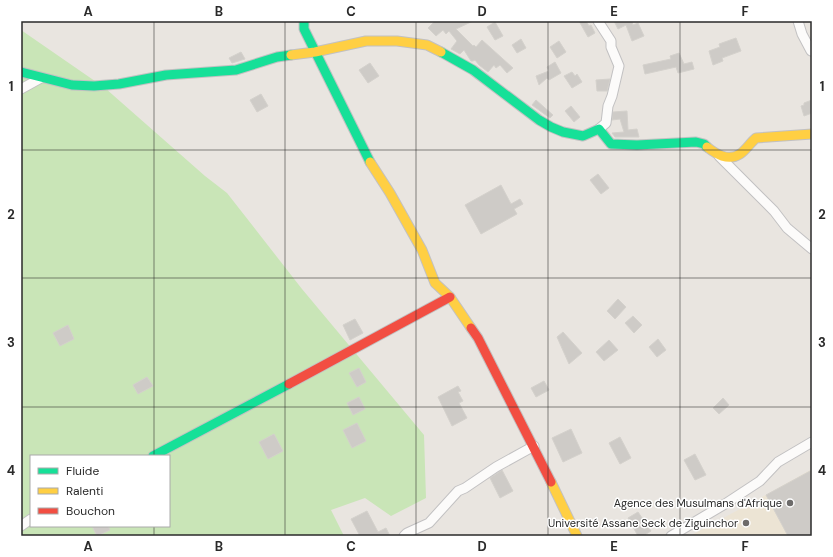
<svg xmlns="http://www.w3.org/2000/svg" width="833" height="557" font-family="'DM Sans',sans-serif">
	<rect width="100%" height="100%" fill="#e9e5e0"/>
	<!-- education -->
	<path fill="#ece4d4" d="M812 469V536H690L764 496Z"/>
	<!-- green -->
	<path fill="#c9e5b7" fill-rule="evenodd" d="M21 30 105 88 205 176 227 193 302 289 424 435 426 498 391 516 365 498 331 510 344 536H21ZM31 456H169V526H31Z"/>
	<!-- building -->
	<path fill="#cecbc7" stroke="#d4d1cc" d="M435 21H473L456 29 473 46 474 45 476 47 482 40 513 68 507 73 500 65 496 68 494 65 488 72 479 65 475 60 473 61H471L464 50 460 54 451 49 457 41 449 31 446 34 443 30 436 36 428 28Z
		M579 21H586L589 26 591 25 595 33 588 37Z
		M614 21H634L632 22 633 25 638 23 644 36 632 41 626 25 618 29Z
		M495 22 503 36 495 40 487 27Z
		M736 38 741 51 722 58 723 61 713 65 709 51 720 47 719 44Z
		M521 39 526 48 517 53 512 45Z
		M559 41 566 52 557 58 550 47Z
		M241 52 245 59 232 63 229 58Z
		M679 53 684 64 692 62 694 69 678 73 676 67 645 74 643 65 671 59 670 56Z
		M555 62 561 73 549 80 547 78 539 85 536 76 549 71 547 67Z
		M370 63 379 76 368 83 359 70Z
		M572 72 575 76 577 74 582 82 572 88 564 76Z
		M610 79 607 91H597L596 80Z
		M261 94 268 106 257 112 250 100Z
		M536 100 553 115 550 118 532 105Z
		M812 100V113L804 116 801 106 804 105V103Z
		M571 106 580 117 574 122 565 111Z
		M627 111 628 130 637 129 639 137H615L612 133 624 132 620 119 612 120 613 112Z
		M598 174 609 188 601 194 590 180Z
		M501 185 511 204 520 199 523 204 514 209 517 214 481 234 465 205Z
		M618 299 626 307 615 319 607 311Z
		M633 316 642 325 634 333 625 323Z
		M355 319 363 333 350 340 343 325Z
		M68 325 74 339 60 346 53 333Z
		M563 332 582 353 569 364 557 337Z
		M658 339 666 350 657 357 649 347Z
		M609 340 618 350 604 361 596 352Z
		M359 368 366 382 357 387 349 373Z
		M147 377 153 386 138 394 133 385Z
		M544 381 549 390 536 397 531 388Z
		M458 386 461 391 458 392 463 401 459 403 467 418 452 426 438 397Z
		M359 397 365 409 353 415 347 403Z
		M723 398 729 405 719 414 713 408Z
		M357 423 366 441 352 448 343 430Z
		M571 429 582 453 563 462 552 438Z
		M274 434 283 451 268 459 259 442Z
		M620 437 631 458 620 464 609 443Z
		M695 454 706 475 695 480 684 460Z
		M502 470 513 491 500 498 490 478Z
		M812 470V536H788L766 495Z
		M367 511 378 532 386 528 390 536H360L351 519Z
		M638 512 651 531 643 536H638L628 518Z
		M92 526H108L110 530 97 536Z"/>
	<g fill="none" stroke-linecap="round" stroke-linejoin="round">
		<defs>
			<path id="street" d="M598 21 611 41V47L619 66 612 96 608 106 606 123 599 129
				M798 21 802 34 811 51
				M21 89 41 78
				M719 156 774 211 787 228 812 249
				M21 526 31 519
				M404 536 407 533 429 523 458 491 465 488 496 467 534 446
				M671 536 725 504 760 481 778 462 812 442"/>
			<path id="fast" d="M304 21V29L370 162
				M441 52 473 70 539 120 551 127 563 132 583 136 599 129 611 144 637 145 696 142 704 144 707 147
				M21 72 72 85 94 86 119 84 166 75 236 70 277 57 291 55
				M153 456 289 384"/>
			<path id="slow" d="M291 55 315 52 366 41H397L427 45 441 52
				M707 147C716 154 728 162 740 154 746 150 750 143 756 138L812 134
				M370 162 390 193 422 250 435 283 450 297 471 328
				M551 482 577 536"/>
			<path id="jam" d="M471 328 478 338 551 482
				M289 384 450 297"/>
		</defs>
		<!-- street casing -->
		<use href="#street" stroke="#c2c1c2" stroke-width="11"/>
		<!-- fast casing -->
		<use href="#fast" stroke="#c2c1c2" stroke-width="11"/>
		<!-- slow casing -->
		<use href="#slow" stroke="#c2c1c2" stroke-width="11"/>
		<!-- jam casing -->
		<use href="#jam" stroke="#c2c1c2" stroke-width="11"/>
		<!-- street -->
		<use href="#street" stroke="#fcfbfa" stroke-width="9"/>
		<!-- fast -->
		<use href="#fast" stroke="#16e098" stroke-width="9"/>
		<!-- slow -->
		<use href="#slow" stroke="#ffcf43" stroke-width="9"/>
		<!-- jam -->
		<use href="#jam" stroke="#f24e42" stroke-width="9"/>
	</g>
	<!-- grid -->
	<path fill="none" stroke="#2a2a2a" stroke-width="1" stroke-opacity="0.55" d="M154 21V456M285 21V536M416 21V536M548 21V536M680 21V536M21 150H812M21 278H812M21 407H812M154 526V536"/>
	<!-- markers -->
	<g fill="#6d6b6a" stroke="#fff" stroke-width="1.5">
		<circle cx="790" cy="503" r="4"/>
		<circle cx="746" cy="523" r="4"/>
	</g>
	<g text-anchor="middle" dominant-baseline="central" stroke-width="3" stroke-linejoin="round" paint-order="stroke">
		<!-- poi labels -->
		<g font-size="11" fill="#2a2a2a" stroke="#fff" text-anchor="end">
			<text x="782" y="503">Agence des Musulmans d'Afrique</text>
			<text x="738" y="523">Université Assane Seck de Ziguinchor</text>
		</g>
	</g>
	<!-- border -->
	<rect width="833" height="557" fill="none" stroke="#ffffff" stroke-width="44"/>
	<!-- legend -->
	<rect x="30" y="455" width="140" height="72" fill="#ffffff" stroke="#aaaaaa"/>
	<rect x="38" y="468" width="20" height="6" fill="#16e098" stroke="#aaaaaa"/>
	<text x="66" y="475" font-size="12" fill="#2a2a2a">Fluide</text>
	<rect x="38" y="488" width="20" height="6" fill="#ffcf43" stroke="#aaaaaa"/>
	<text x="66" y="495" font-size="12" fill="#2a2a2a">Ralenti</text>
	<rect x="38" y="508" width="20" height="6" fill="#f24e42" stroke="#aaaaaa"/>
	<text x="66" y="515" font-size="12" fill="#2a2a2a">Bouchon</text>
	<rect x="22" y="22" width="789" height="513" fill="none" stroke="#2a2a2a" stroke-width="1.5"/>
	<g font-size="13" text-anchor="middle" font-weight="bold" fill="#2a2a2a">
		<text x="88" y="16">A</text>
		<text x="219" y="16">B</text>
		<text x="351" y="16">C</text>
		<text x="482" y="16">D</text>
		<text x="614" y="16">E</text>
		<text x="745" y="16">F</text>
		<text x="11" y="91">1</text>
		<text x="822" y="91">1</text>
		<text x="11" y="219">2</text>
		<text x="822" y="219">2</text>
		<text x="11" y="347">3</text>
		<text x="822" y="347">3</text>
		<text x="11" y="475">4</text>
		<text x="822" y="475">4</text>
		<text x="88" y="551">A</text>
		<text x="219" y="551">B</text>
		<text x="351" y="551">C</text>
		<text x="482" y="551">D</text>
		<text x="614" y="551">E</text>
		<text x="745" y="551">F</text>
	</g>
</svg>
